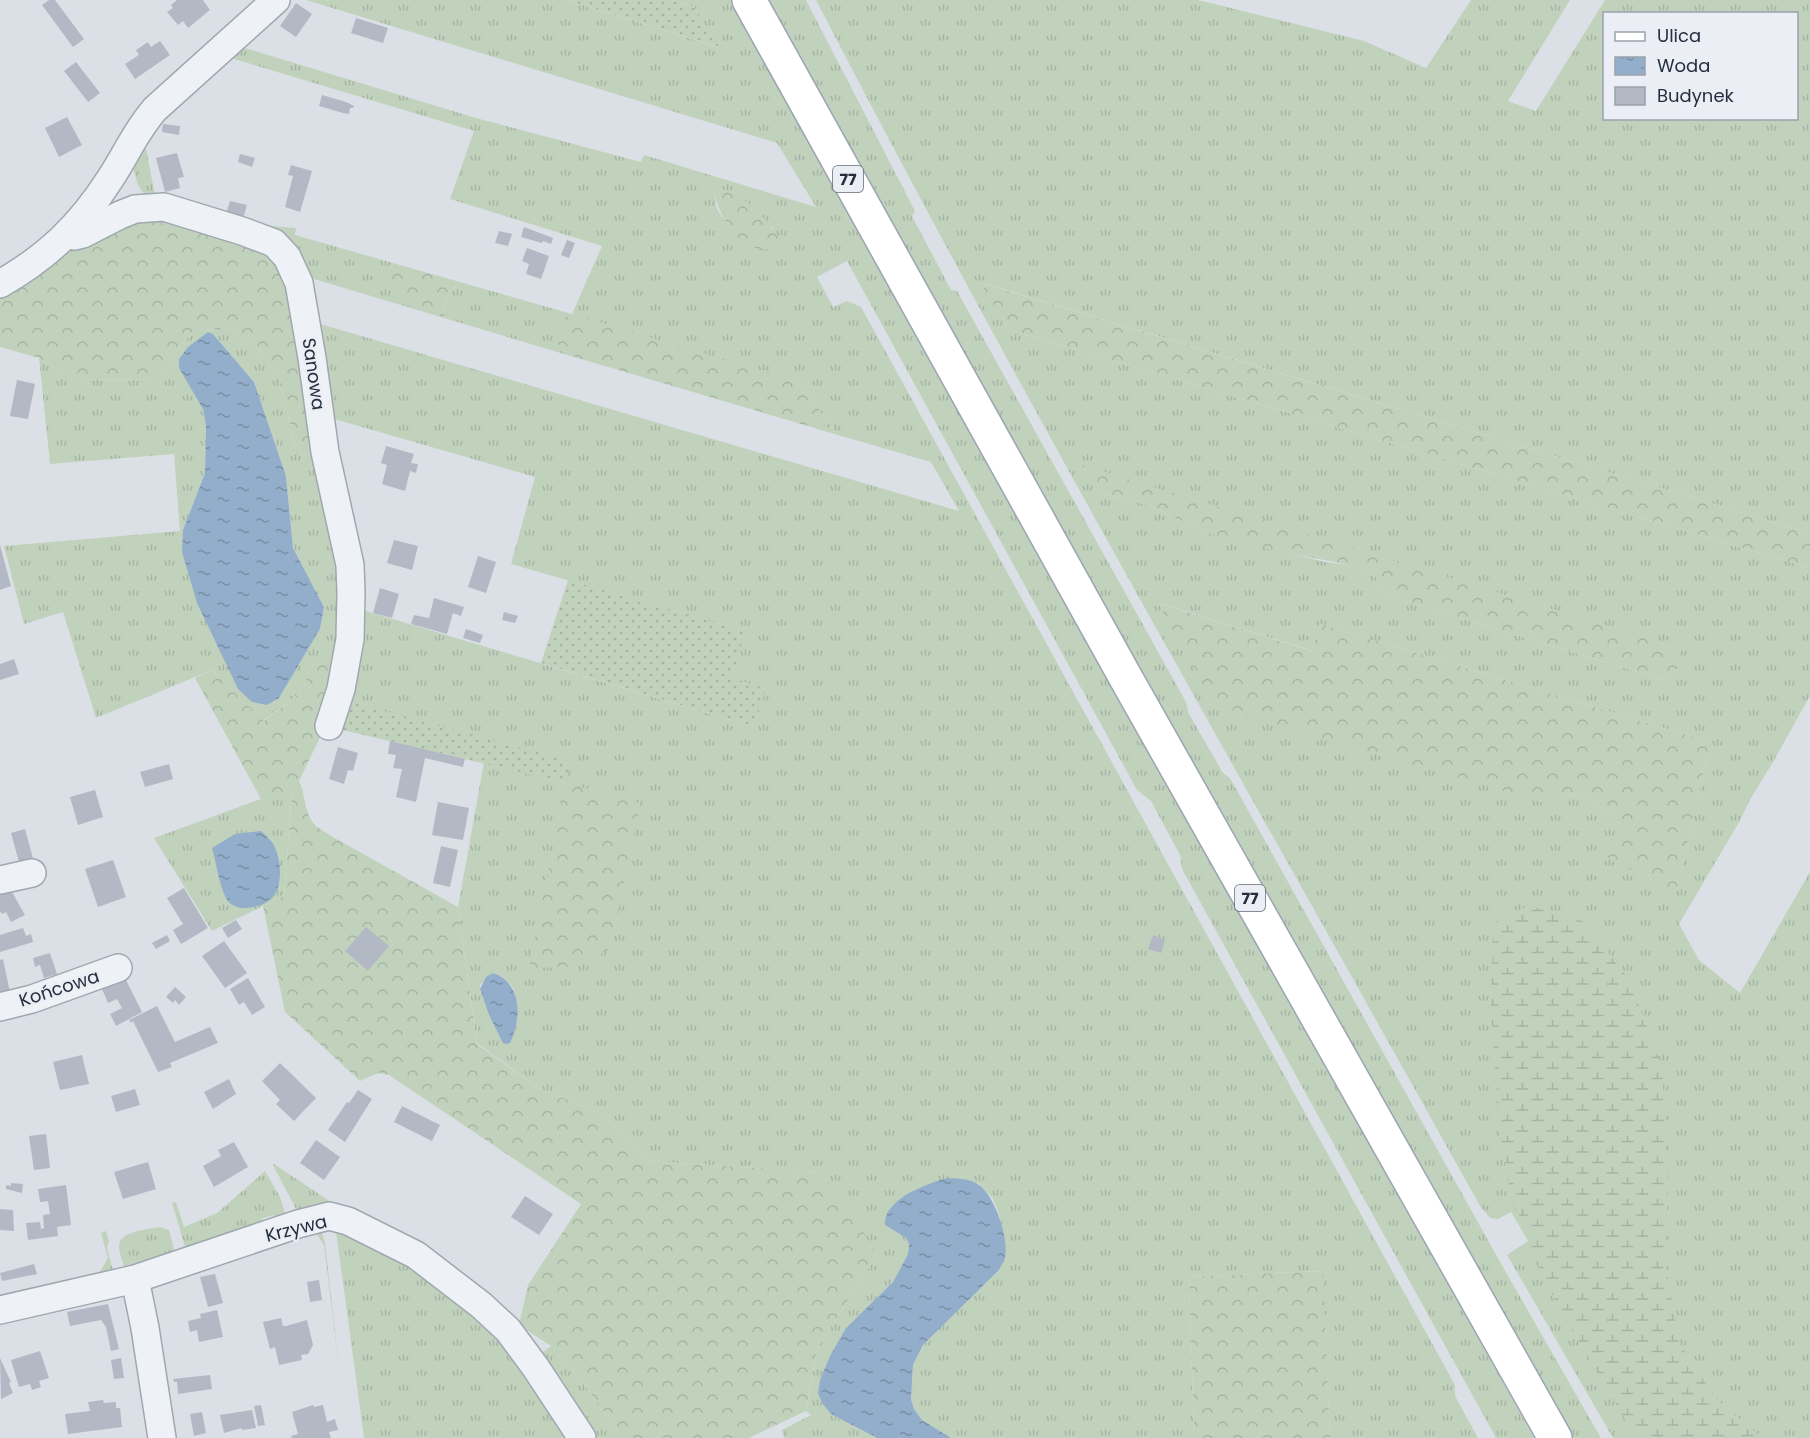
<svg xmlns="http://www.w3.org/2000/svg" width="1810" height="1438" font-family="Poppins,sans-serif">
	<defs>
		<pattern id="grass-tufts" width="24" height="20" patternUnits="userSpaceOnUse" patternTransform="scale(1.5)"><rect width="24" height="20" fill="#c1d2bc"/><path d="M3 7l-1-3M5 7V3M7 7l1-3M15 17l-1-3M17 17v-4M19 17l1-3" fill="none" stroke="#a6b5a3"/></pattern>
		<pattern id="forest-crowns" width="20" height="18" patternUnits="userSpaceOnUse" patternTransform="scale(1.5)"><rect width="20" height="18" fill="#c1d2bc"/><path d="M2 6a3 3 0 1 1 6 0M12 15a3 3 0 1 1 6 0" fill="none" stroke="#a6b5a3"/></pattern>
		<pattern id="wetland-marsh" width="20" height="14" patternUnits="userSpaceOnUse" patternTransform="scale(1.5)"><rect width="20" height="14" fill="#c1d2bc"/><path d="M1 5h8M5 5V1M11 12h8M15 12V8" fill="none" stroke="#a6b5a3"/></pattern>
		<pattern id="garden-dots" width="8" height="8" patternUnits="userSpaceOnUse" patternTransform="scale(1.5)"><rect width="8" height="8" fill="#c1d2bc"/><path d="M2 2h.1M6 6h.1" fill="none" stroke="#a6b5a3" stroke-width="1.8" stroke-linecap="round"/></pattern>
		<pattern id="water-ripples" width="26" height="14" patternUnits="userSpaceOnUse" patternTransform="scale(1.5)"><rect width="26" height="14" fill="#93aeca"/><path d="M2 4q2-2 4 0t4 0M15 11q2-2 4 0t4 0" fill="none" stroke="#788ea5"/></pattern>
	</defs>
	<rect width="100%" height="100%" fill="#dbe0e7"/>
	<!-- grass -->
	<path fill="url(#grass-tufts)" fill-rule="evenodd" d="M306 0H567L718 47 694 7 671 0H731L1534 1438H1496L1182 869 1180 855 1151 801 1137 790 847 261 817 277 833 307 847 301 861 307 1455 1385V1396L1478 1438H1330L1322 1271 1189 1277 1194 1438H951L922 1420 914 1409 911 1399 913 1365 923 1345 999 1270 1005 1258V1242L999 1214 993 1199 978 1183 885 1225 906 1238 909 1244 908 1254 893 1282 846 1328 831 1414 877 1438H784L782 1430 811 1415 806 1411 817 1349 876 1256 818 1172 647 1161 601 1114 537 1087 477 1043 458 907 484 762 566 783 343 700 359 609 754 727 731 678 744 631 511 564 535 477 324 416 310 321 959 511 931 462 838 435 797 381 556 340 564 354 304 276 248 224 296 228 295 235 393 263 388 273 444 318C443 302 449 292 460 282L572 314 602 246 450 199 474 131 224 56 238 46 476 118 641 162 644 155 816 207 777 143ZM714 193 742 200 774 229 727 224 717 209ZM566 783 623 884 611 947ZM493 973C524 983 517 1011 513 1036L489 1015 480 989V985Z
		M766 0H806L915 211 912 216 951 290 957 291 1186 702 1189 714 1223 773 1230 778 1499 1260 1601 1438H1567Z
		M816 0H1198L1364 41 1426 68 1471 0H1570L1508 101 1536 111 1605 0H1810V533L982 283 1007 329 1810 568V696L1773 762 1751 798 1738 824 1679 924 1699 960 1740 993 1810 872V1438H1613L1507 1255 1528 1241 1511 1212 1498 1219 1490 1218 1480 1206C1257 805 1027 408 816 0ZM1604 14H1796V118H1604ZM1083 466 1681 649 1677 669 1664 680 1392 597 1383 590 1376 577 1350 565 1325 562 1205 532 1150 506 1096 491ZM1159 603 1313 651 1320 624 1710 742 1674 901 1651 879 1635 871 1608 840 1622 831 1616 817 1582 796 1560 795Z
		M144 139 156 200C137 195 137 180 132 163Z
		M195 329 229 330 256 346 281 382 297 454 320 449 344 561 345 649 322 647 300 693 263 721 212 670 96 718 63 612 24 624 4 546 180 531 174 454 50 464 39 358 72 379 163 380 178 349ZM213 334 254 382 286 476 293 548 324 607 320 629 279 698 183 530 205 473 206 426 203 409Z
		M292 793 284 896 212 931 154 838 261 799Z
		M274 1164 340 1208 297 1211 273 1165Z
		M265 1171 280 1197 286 1216 274 1219 273 1215 261 1219 263 1223 186 1250 172 1203 176 1202 184 1227 217 1213Z
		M337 1223 484 1311 577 1438H364L335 1224Z
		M319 1224 325 1243 341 1384 324 1245 315 1232Z
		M160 1227 169 1230 175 1253 125 1270C123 1263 119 1253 119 1246 119 1231 149 1229 160 1227Z
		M106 1231 109 1241 107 1248 114 1274 98 1275 108 1258 101 1233Z
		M551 1346 580 1379 623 1438H586L536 1357Z"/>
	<!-- forest -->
	<path fill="url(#forest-crowns)" d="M720 189C739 190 770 221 778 238L776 247C744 260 720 219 714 193Z
		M142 213 280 257 320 449 297 454 281 382 256 346 229 330 195 329 178 349 163 380 72 379 39 358 0 347V291L67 245Z
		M393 263 460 282C448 293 443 303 444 318 423 308 396 296 388 273Z
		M981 283 1810 533V568L1007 329Z
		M572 314 797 381 838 435 564 354C556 341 551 335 558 320Z
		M1082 465 1682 649 1677 669 1664 680 1392 597 1383 590 1376 577 1350 565 1235 543 1205 532 1150 506 1096 491Z
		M1158 603 1312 651 1320 624 1710 742 1674 902 1651 879 1612 861 1601 851 1608 840 1621 831 1616 817 1582 796 1560 795 1545 803 1291 729 1213 704Z
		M322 646 345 649 326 725 299 781C306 796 304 814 316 826 321 830 327 833 333 837L458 907 477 1044 537 1087 601 1114 647 1161 819 1172 858 1221 876 1256 817 1349 806 1411 749 1438H623L580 1379 551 1346 519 1325 528 1285 581 1204 389 1075 378 1073 360 1081 285 1012 263 906 284 896 292 794 261 799 195 678 212 670 264 721 300 693Z
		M566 783 640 803 611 948 587 962 566 967 529 968Z
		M1323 1271 1330 1438H1194L1189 1277Z"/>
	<!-- wetland -->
	<path fill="url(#wetland-marsh)" d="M1528 905 1585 922 1629 980 1662 1066 1668 1185 1665 1260 1679 1343 1717 1400 1762 1438H1636L1563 1315 1529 1250 1533 1238 1512 1203 1500 1135 1491 1013 1493 925Z"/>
	<!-- garden -->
	<path fill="url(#garden-dots)" d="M567 0H671L694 7 719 47Z
		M568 580 745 631 732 678 766 689 754 727 541 663Z
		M343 700 571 761 566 783 334 728Z"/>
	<!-- water -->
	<path fill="url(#water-ripples)" d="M208 332 213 334 254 382 286 476 293 548 324 607 320 629 279 698 267 705 252 702 238 689 197 603 182 552 183 530 205 473 206 426 203 409 179 368V359L188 347Z
		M261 831C264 834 268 837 271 841 281 853 284 884 273 897 264 908 237 913 228 901 220 890 216 861 212 848L235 834Z
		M493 973C522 982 522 1019 510 1043L506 1044 503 1043 489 1015 480 989 486 977Z
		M948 1178C958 1179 970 1178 979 1185 995 1196 1009 1238 1005 1257 1005 1261 1001 1266 999 1270L923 1345 913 1365 911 1399 914 1409 922 1420 951 1438H877L831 1414 822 1403 818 1393 820 1380 830 1356 846 1328 893 1282 908 1254 909 1244 906 1238 885 1225C883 1199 928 1183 948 1178Z"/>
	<!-- building -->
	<path fill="#b2b9c4" d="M49 0H55L84 39 73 47 42 5Z
		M177 0H203L210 10 188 28 183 21 178 25 167 12 173 8 171 5Z
		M296 3 312 14 296 37 280 26Z
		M356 18 388 28 383 43 351 33Z
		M160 41 170 55 135 79 125 64 139 55 136 50 148 42 151 47Z
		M76 62 100 93 88 102 64 71Z
		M322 95 346 102 354 106 353 108H350L349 114 343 113 319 106Z
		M67 117 82 145 59 157 45 128Z
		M163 124 180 126 179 135 162 132Z
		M177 153 184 177 178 178 180 188 165 192 156 158Z
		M240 154 255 158 252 167 238 162Z
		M291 165 312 171 300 212 285 207 293 176 288 175Z
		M230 201 247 205 243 219 226 214Z
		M524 227 553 238 551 244 543 241 542 243 521 237Z
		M499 231 512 234 508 246 495 243Z
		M567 240 575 243 569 258 561 255Z
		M527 248 549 256 541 279 526 274 529 264 522 261Z
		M17 380 35 384 28 419 10 416Z
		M386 446 414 454 411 463 418 464 416 473 410 471 405 491 382 484 387 465 381 463Z
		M394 540 418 546 412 570 387 563Z
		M0 545 11 586 0 590Z
		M478 556 496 562 486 593 468 587Z
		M380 588 399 594 392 618 373 613Z
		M434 598 464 607 461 616 453 613 447 634 411 624 414 615 429 618Z
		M504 612 518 616 515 623 502 620Z
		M466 629 483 635 480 643 463 638Z
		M14 659 19 674 0 680V664Z
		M390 741 465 759 463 767 425 758 416 802 396 797 402 769 393 768 396 755 388 754Z
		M338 747 358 753 353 771 348 770 344 784 329 779Z
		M169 764 173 779 145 787 140 772Z
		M95 790 103 817 78 825 70 797Z
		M438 802 469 808 463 840 432 835Z
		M25 829 34 862 20 866 11 833Z
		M441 846 458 850 450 887 433 883Z
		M113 860 126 897 98 907 85 869Z
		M8 885 25 915 11 922 6 912 2 914 0 911V890Z
		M184 888 208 928 181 944 173 930 183 924 167 898Z
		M236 920 242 929 228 938 222 928Z
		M366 927 389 946 368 971 345 951Z
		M23 928 26 936 31 934 33 942 0 952V935Z
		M167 935 170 941 156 949 152 943Z
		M1153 935 1165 940 1161 953 1148 949Z
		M224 941 247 973 225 988 202 956Z
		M50 953 57 974 44 978 40 965 35 967 33 958Z
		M3 959 11 997 0 1000V960Z
		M125 978 142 1012 116 1026 110 1014 122 1008 117 999 108 1003 102 989Z
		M248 978 265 1007 252 1015 244 1002 239 1005 230 989Z
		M175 987 186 997 179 1005 175 1000 173 1003 166 997Z
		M157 1006 175 1042 210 1027 218 1043 170 1063 172 1067 158 1072 133 1021 131 1023 129 1020Z
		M82 1055 89 1084 60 1090 53 1062Z
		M280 1063 316 1098 294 1121 276 1104 280 1100 262 1081Z
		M229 1079 236 1094 213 1109 204 1092Z
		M135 1089 140 1105 116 1112 111 1096Z
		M358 1090 372 1099 345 1142 328 1130 347 1102 349 1103Z
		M402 1106 440 1125 432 1141 394 1122Z
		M46 1134 50 1168 34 1170 29 1136Z
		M316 1140 340 1157 324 1180 300 1163Z
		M234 1142 248 1167 214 1187 203 1166 221 1156 218 1150Z
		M148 1162 156 1189 123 1199 114 1172Z
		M11 1183 23 1184 22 1193 6 1189V1185L11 1186Z
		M66 1185 71 1225 57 1227 58 1236 28 1240 26 1223 40 1222 41 1229 44 1228 43 1215 50 1214 48 1201 40 1202 38 1189Z
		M525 1196 553 1214 539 1235 511 1217Z
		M0 1209 13 1210 14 1231 0 1230Z
		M34 1264 37 1274 2 1281 0 1273Z
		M215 1274 223 1303 208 1307 200 1277Z
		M319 1280 322 1300 310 1302 307 1282Z
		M108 1304 119 1349 111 1351 106 1327 101 1320 70 1326 67 1312Z
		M217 1310 223 1337 199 1342 197 1330 190 1332 188 1321 201 1318 200 1314Z
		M281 1318 283 1326H286L307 1320 313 1345 308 1354 301 1355 302 1360 279 1365 275 1347 270 1349 263 1322Z
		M40 1351 49 1378 39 1381 41 1387 32 1390 30 1384 19 1387 11 1360Z
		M0 1358 11 1382 9 1383 13 1393 1 1399Z
		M121 1358 124 1378 114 1379 111 1360Z
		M210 1375 212 1389 178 1394 177 1382H174L173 1379Z
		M103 1400 104 1403 116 1402V1408H120L122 1427 68 1434 65 1414 90 1411 88 1402Z
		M261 1405 265 1425 258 1426 254 1406Z
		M313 1405 314 1407 323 1405 327 1422 335 1419 338 1430 329 1432 331 1438H292L291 1436 298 1434 292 1412Z
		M252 1410 256 1428 242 1430V1428L224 1433 220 1415Z
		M202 1412 206 1433 194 1436 190 1414Z"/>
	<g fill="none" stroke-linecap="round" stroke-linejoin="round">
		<defs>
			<path id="minor" d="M68 234 75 236 83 234 120 215 135 209 164 207 242 231 274 243 287 257 299 283 312 358 325 452 350 565 351 593 350 639 341 689 329 726
				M0 284C47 257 80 226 110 179 126 155 135 132 155 109L276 0
				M0 880 32 873
				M0 1007 32 999 118 968
				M135 1279 145 1328 162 1438
				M0 1310 135 1279 298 1224 329 1216 348 1221 416 1255 481 1305 508 1330 536 1368 582 1438"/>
			<path id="major" d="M749 0 1127 680 1555 1438"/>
		</defs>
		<!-- minor casing -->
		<use href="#minor" stroke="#a0a7b1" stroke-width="30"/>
		<!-- major casing -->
		<use href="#major" stroke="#9aa4b3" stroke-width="36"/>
		<!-- minor -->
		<use href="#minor" stroke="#eef1f5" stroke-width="27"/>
		<!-- major -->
		<use href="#major" stroke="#fff" stroke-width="33"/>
	</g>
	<g text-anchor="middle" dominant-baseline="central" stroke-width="4.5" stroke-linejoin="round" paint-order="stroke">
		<!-- shield labels -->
		<g fill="#ebeff5" stroke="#606875" stroke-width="1.5">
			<rect x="833" y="166" width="30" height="26" rx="4.5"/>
			<rect x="1235" y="885" width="30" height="26" rx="4.5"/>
		</g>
		<g font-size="16" font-weight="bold" fill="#242e3e">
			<text x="848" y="179">77</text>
			<text x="1250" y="898">77</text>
		</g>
		<!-- street labels -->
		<g font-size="18" fill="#242e3e" stroke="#ebeff5">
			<text transform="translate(314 374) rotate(82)">Sanowa</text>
			<text transform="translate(59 988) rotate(-18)">Końcowa</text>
			<text transform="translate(296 1228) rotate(-14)">Krzywa</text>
		</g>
	</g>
	<!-- legend -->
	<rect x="1603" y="12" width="195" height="108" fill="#ebeff5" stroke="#9ba2ac" stroke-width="1.5"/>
	<rect x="1615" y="32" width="30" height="9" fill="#ffffff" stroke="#9ba2ac" stroke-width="1.5"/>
	<text x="1657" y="42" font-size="18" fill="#242e3e">Ulica</text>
	<rect x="1615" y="57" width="30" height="18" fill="url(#water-ripples)" stroke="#9ba2ac" stroke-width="1.5"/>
	<text x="1657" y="72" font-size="18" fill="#242e3e">Woda</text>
	<rect x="1615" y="87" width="30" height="18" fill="#b2b9c4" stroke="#9ba2ac" stroke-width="1.5"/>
	<text x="1657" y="102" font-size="18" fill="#242e3e">Budynek</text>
</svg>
